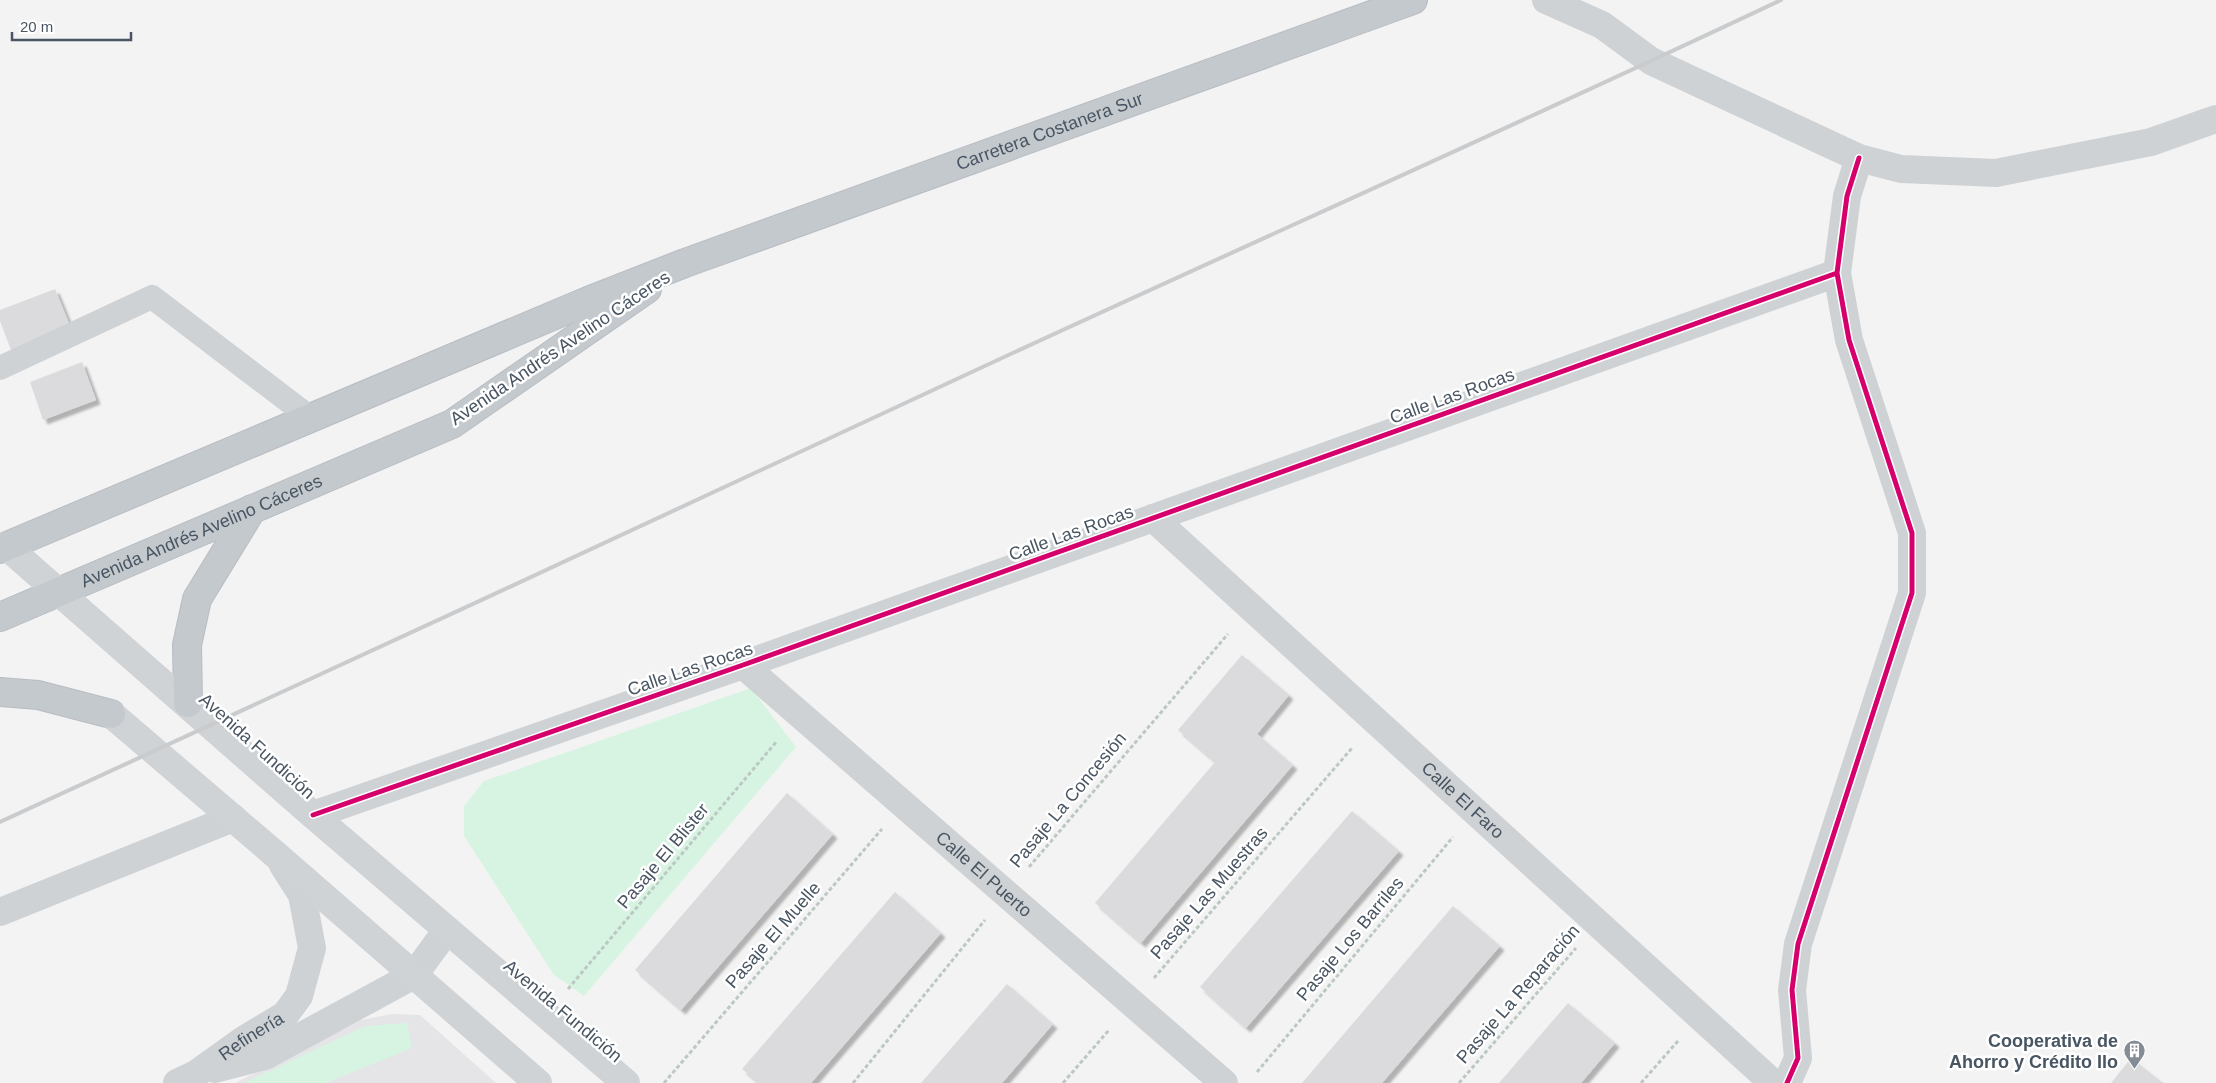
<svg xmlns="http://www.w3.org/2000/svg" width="2216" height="1083" font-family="Arial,sans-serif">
	<defs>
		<filter id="shadow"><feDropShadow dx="4.5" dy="4.5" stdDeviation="1" flood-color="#0004"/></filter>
	</defs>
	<rect width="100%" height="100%" fill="#f4f3f3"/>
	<!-- education -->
	<path fill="#e5e4e6" d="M392 1014 420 1015 496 1083H235L361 1020Z"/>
	<!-- green -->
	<path fill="#d7f4e2" d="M751 688 796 747 584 996 554 975 464 836V806L484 781Z
		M407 1023 412 1048 326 1083H244L365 1026Z"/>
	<!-- building -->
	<path fill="#dbdbdd" filter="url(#shadow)" d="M55 289 70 326 11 350 0 321V310Z
		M82 362 96 400 43 420 30 382Z
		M1242 655 1289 695 1257 734 1293 765 1141 943 1095 903 1215 762 1178 730Z
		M787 793 833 834 681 1010 635 970Z
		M1352 811 1399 851 1246 1028 1200 987Z
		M895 892 941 933 811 1083H759L742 1069Z
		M1453 906 1500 946 1382 1083H1302Z
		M1007 984 1053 1024 1002 1083H921Z
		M1568 1003 1615 1043 1581 1083H1499Z
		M2131 1058 2163 1083H2111Z"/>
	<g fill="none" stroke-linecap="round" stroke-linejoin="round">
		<defs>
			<g id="trunk">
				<path id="s4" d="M0 549 588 301 685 263 1413 0"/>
				<path id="s5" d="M0 617 452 424 647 289"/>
				<path d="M0 692 38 695 111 714"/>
				<path d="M188 703 187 645 197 599 252 509"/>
			</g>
		</defs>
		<!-- trunk casing -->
		<use href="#trunk" stroke="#b8bdc3" stroke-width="30"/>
		<!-- path -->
		<path stroke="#bbc8c4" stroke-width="3" stroke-dasharray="4 2.5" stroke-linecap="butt" d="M1029 867 1228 634
			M1154 978 1352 748
			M568 989 777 741
			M1257 1072 1453 837
			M664 1083 882 829
			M853 1083 985 920
			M1063 1083 1109 1030
			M1459 1083 1576 948
			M1641 1083 1678 1041"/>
		<!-- service -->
		<path stroke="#cfd2d4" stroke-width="24" d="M0 368 152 297 312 419"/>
		<!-- minor -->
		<g stroke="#cfd2d4" stroke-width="28">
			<path d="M1546 0 1602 25 1651 61 1859 158 1901 169 1996 173 2151 142 2216 119"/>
			<path id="s1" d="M1153 518 1773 1083"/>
			<path id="s2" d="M743 665 1224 1083"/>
			<path d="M313 815 743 665 1837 273"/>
			<path d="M0 912 233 818"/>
			<path d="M1787 1083 1798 1058 1792 990 1798 944 1912 593V533L1849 340 1837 273 1847 196 1859 158"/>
		</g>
		<!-- tertiary -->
		<g stroke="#cfd2d4" stroke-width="28">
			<path d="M215 1069 265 1056 414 975 447 930"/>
			<path id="s3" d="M177 1083 196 1074 245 1039 285 1015 299 996 312 948 302 895 283 865"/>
		</g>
		<!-- secondary -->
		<path stroke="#d0d3d6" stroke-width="28" d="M6 546 313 815 626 1083
			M111 714 276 855 538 1083"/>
		<!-- trunk -->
		<use href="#trunk" stroke="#c4c9ce" stroke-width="28"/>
		<!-- rail -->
		<path stroke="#c9cbcd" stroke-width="4" d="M0 822C335 670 668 512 1002 358 1262 238 1523 122 1781 0"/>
		<defs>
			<path id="cycleway" d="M313 815 743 665 1837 273
				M1787 1083 1798 1058 1792 990 1798 944 1912 593V533L1849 340 1837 273 1847 196 1859 158"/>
		</defs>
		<!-- cycleway casing -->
		<use href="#cycleway" stroke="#fff" stroke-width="8"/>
		<!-- cycleway -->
		<use href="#cycleway" stroke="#d6006c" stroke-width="5"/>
	</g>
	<!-- icons -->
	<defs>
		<symbol id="building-pin" viewBox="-11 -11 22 30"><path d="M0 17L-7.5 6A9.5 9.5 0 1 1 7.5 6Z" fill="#848c95" stroke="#fff"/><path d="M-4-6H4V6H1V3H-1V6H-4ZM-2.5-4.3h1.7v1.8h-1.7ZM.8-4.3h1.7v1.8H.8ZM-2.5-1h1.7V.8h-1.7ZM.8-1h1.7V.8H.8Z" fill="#fff"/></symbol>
	</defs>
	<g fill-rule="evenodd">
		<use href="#building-pin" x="2122" y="1038" width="25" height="34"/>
	</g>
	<g text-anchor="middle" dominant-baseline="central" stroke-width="5" stroke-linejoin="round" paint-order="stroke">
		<!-- street labels -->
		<g font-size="18" fill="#485562" stroke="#fff">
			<text stroke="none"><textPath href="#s4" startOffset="1130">Carretera Costanera Sur</textPath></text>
			<text transform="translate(560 348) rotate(-34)">Avenida Andrés Avelino Cáceres</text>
			<text transform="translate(1452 396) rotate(-20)">Calle Las Rocas</text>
			<text stroke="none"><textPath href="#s5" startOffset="219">Avenida Andrés Avelino Cáceres</textPath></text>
			<text transform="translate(1071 533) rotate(-20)">Calle Las Rocas</text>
			<text transform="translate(690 669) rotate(-19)">Calle Las Rocas</text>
			<text transform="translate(257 746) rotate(42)">Avenida Fundición</text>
			<text transform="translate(1068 800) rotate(-50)">Pasaje La Concesión</text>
			<text stroke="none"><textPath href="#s1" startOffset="419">Calle El Faro</textPath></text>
			<text transform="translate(663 856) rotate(-50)">Pasaje El Blister</text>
			<text stroke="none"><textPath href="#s2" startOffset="319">Calle El Puerto</textPath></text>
			<text transform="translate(1209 893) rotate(-49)">Pasaje Las Muestras</text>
			<text transform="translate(773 935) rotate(-49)">Pasaje El Muelle</text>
			<text transform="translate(1350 939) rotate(-50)">Pasaje Los Barriles</text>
			<text transform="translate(1518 994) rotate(-49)">Pasaje La Reparación</text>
			<text transform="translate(563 1011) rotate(40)">Avenida Fundición</text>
			<text stroke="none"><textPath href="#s3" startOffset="88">Refinería</textPath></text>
		</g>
		<!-- poi labels -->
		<g font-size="18" font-weight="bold" fill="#485562" stroke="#fff" text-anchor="end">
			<text x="2118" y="1041">Cooperativa de<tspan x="2118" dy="21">Ahorro y Crédito Ilo</tspan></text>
		</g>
	</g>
	<!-- scale -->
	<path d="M12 32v8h119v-8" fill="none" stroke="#485562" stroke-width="2.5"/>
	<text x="20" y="32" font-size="15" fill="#485562" stroke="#ffffff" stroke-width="4" paint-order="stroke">20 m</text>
</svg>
